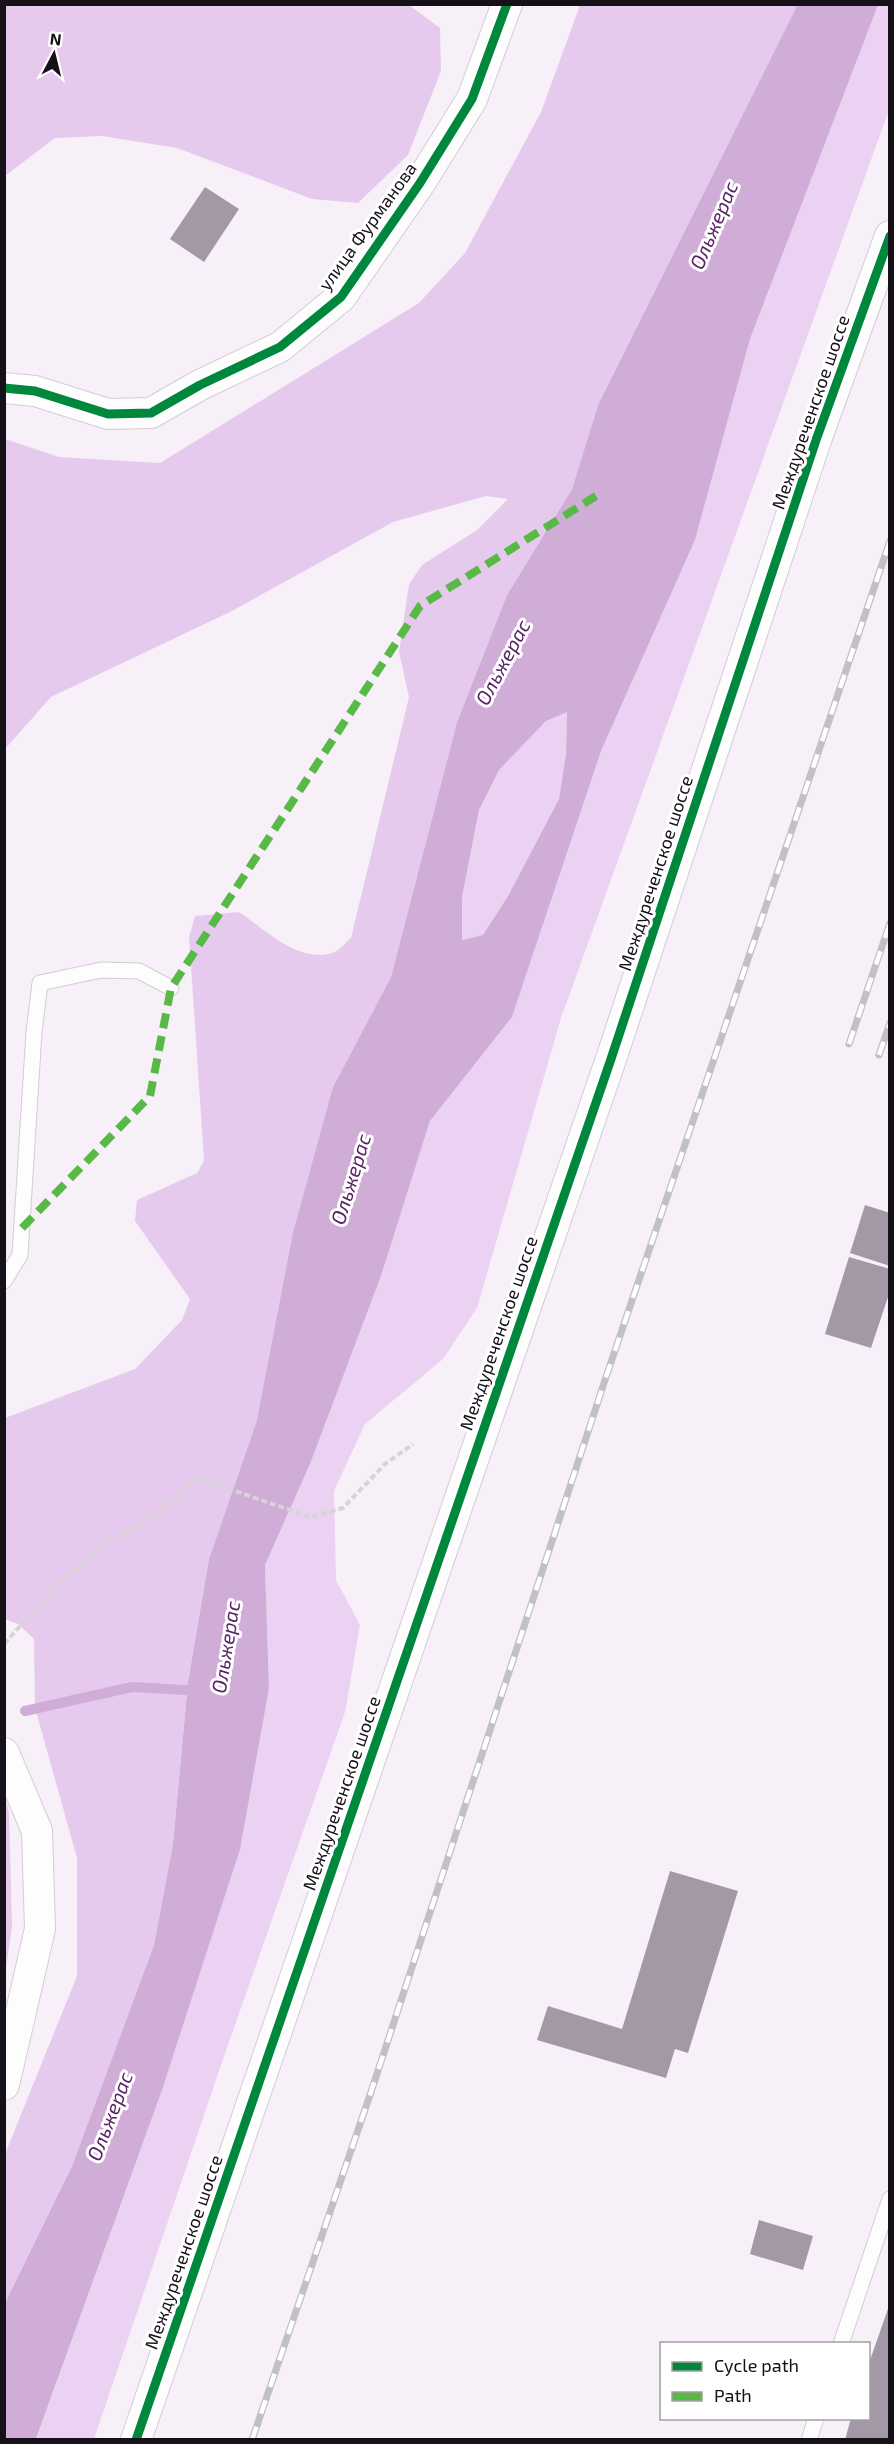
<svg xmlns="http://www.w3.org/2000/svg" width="894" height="2444" font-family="'Exo 2',sans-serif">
	<rect width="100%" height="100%" fill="#f7f0f9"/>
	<!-- green -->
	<path fill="#ebd1f2" d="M878 5H889V110L561 1018 477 1308 443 1359 365 1424 334 1491 336 1580 360 1625 345 1712 222 2062 94 2439 36 2440 161 2093 269 1688 265 1565 310 1464 381 1276 430 1121 512 1017 601 751 695 540 750 339Z
		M567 711 566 754 559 799 508 896 483 935 461 940 462 897 479 810 499 770 546 721Z"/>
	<!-- forest -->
	<path fill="#e6caee" d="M5 4 409 5 440 28 441 71 408 155 358 203 312 199 177 148 102 136 55 138 5 176Z
		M580 5H798L598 405 572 489 507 595 457 722 391 977 333 1087 257 1420 209 1559 188 1682 173 1844 154 1945 72 2166 5 2303V2154L77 1976V1858L35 1708 34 1639 18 1624 5 1619V1418L135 1369 182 1320 190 1299 135 1221 137 1200 197 1173 204 1161 189 937 195 916 239 912C266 930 297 963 332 953 339 951 345 943 351 938L409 697 399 652 409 584 422 565 477 530 508 499 486 496 393 522 232 611 51 697 5 749V439L59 457 160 463 419 303 465 253 541 112Z
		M4 1792 9 1812 12 1926 5 1976Z"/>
	<!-- water -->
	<path fill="#cfadd7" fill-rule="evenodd" d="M798 4 878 5 750 339 695 540 601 751 512 1017 430 1121 381 1276 310 1464 265 1565 269 1688 240 1849 161 2093 36 2439H5V2303L72 2166 154 1945 173 1844 188 1682 209 1559 257 1420 293 1233 333 1087 391 977 457 722 507 595 572 489 598 405ZM567 712 566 754 559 799 508 896 483 935 462 940V897L479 810 499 770 546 721Z"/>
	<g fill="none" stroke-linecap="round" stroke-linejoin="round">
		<!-- stream -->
		<path stroke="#cfadd7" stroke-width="10" d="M25 1711 132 1687 202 1691"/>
	</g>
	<!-- building -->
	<path fill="#a399a6" d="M205 187 239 209 204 262 170 239Z
		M865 1205 890 1213V1266L850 1253Z
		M849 1257 890 1269V1291L871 1348 825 1334Z
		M670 1871 738 1891 688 2053 675 2049 666 2078 537 2040 548 2006 622 2029Z
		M759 2220 813 2236 803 2270 750 2254Z
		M890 2303V2440H845L851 2418H868V2366Z"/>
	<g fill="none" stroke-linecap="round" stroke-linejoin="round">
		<defs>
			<path id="service" d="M4 1281 20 1255 34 1032 40 983 101 970 139 971 171 988
				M841 2344 890 2199
				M809 2440 816 2418"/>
			<path id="minor" d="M4 388 35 391 108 414 151 413 200 385 280 347 341 297 420 183 472 99 507 4
				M4 1753 37 1831 40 1929 4 2085
				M136 2440 611 1059 816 440 890 236"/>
		</defs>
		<!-- service casing -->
		<use href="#service" stroke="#d3ccd4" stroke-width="17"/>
		<!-- minor casing -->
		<use href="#minor" stroke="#d3ccd4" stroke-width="32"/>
		<!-- path -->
		<path stroke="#d6d4d6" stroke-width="4" stroke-dasharray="6 3" stroke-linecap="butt" d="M4 1644 56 1586 107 1543 151 1518 198 1478 310 1517 343 1508 385 1464 413 1444"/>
		<!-- service -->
		<use href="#service" stroke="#fefdfe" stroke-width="15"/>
		<!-- minor -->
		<use href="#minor" stroke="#fefdfe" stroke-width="30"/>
		<defs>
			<path id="rail" d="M849 1044 890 923
				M879 1055 890 1023
				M252 2440 371 2092 606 1377 890 541"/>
		</defs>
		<!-- rail casing -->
		<use href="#rail" stroke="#c1c0c3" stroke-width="7"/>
		<!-- rail -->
		<use href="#rail" stroke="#fff" stroke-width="4.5" stroke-dasharray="14" stroke-linecap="butt"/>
		<!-- quiet -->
		<path stroke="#58b947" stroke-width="8" stroke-dasharray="15 8" stroke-linecap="butt" d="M22 1228 150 1096 171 988 420 606 596 496"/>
		<defs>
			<path id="cycleway" d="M4 388 35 391 108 414 151 413 200 385 280 347 341 297 420 183 472 99 507 4
				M136 2440 611 1059 816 440 890 236"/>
		</defs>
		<!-- cycleway casing -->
		<use href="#cycleway" stroke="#fff" stroke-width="13"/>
		<!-- cycleway -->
		<use href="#cycleway" stroke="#00873e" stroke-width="9"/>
	</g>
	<g text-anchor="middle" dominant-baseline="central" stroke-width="6" stroke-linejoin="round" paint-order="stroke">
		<!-- street labels -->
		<g font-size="18" fill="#161018" stroke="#fff">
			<text transform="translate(367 226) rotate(-54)">улица Фурманова</text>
			<text transform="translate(810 412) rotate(-71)">Междуреченское шоссе</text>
			<text transform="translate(655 873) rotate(-72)">Междуреченское шоссе</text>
			<text transform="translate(498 1333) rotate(-71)">Междуреченское шоссе</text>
			<text transform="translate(341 1793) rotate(-71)">Междуреченское шоссе</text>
			<text transform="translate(183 2252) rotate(-71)">Междуреченское шоссе</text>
		</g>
		<!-- water labels -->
		<g font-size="20" font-style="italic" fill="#5a2267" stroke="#fff">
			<text transform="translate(713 225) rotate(-67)">Ольжерас</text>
			<text transform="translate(502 662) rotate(-62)">Ольжерас</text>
			<text transform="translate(350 1179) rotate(-73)">Ольжерас</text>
			<text transform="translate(225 1647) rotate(-81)">Ольжерас</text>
			<text transform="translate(109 2116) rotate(-69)">Ольжерас</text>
		</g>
	</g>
	<!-- border -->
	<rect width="894" height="2444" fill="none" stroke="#161018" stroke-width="12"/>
	<!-- legend -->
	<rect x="660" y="2342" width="210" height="78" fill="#ffffff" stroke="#a29fa3" stroke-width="1.5"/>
	<rect x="672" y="2362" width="30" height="9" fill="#00873e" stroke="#a29fa3" stroke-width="1.5"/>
	<text x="714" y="2372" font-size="18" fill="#161018">Cycle path</text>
	<rect x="672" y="2392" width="30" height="9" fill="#58b947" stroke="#a29fa3" stroke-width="1.5"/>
	<text x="714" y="2402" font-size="18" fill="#161018">Path</text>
	<!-- north arrow -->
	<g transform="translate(54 54) rotate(7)" stroke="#ffffff" stroke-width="4.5" paint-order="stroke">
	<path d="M0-4.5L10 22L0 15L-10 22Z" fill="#161018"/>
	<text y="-9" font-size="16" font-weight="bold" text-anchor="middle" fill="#161018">N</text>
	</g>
</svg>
